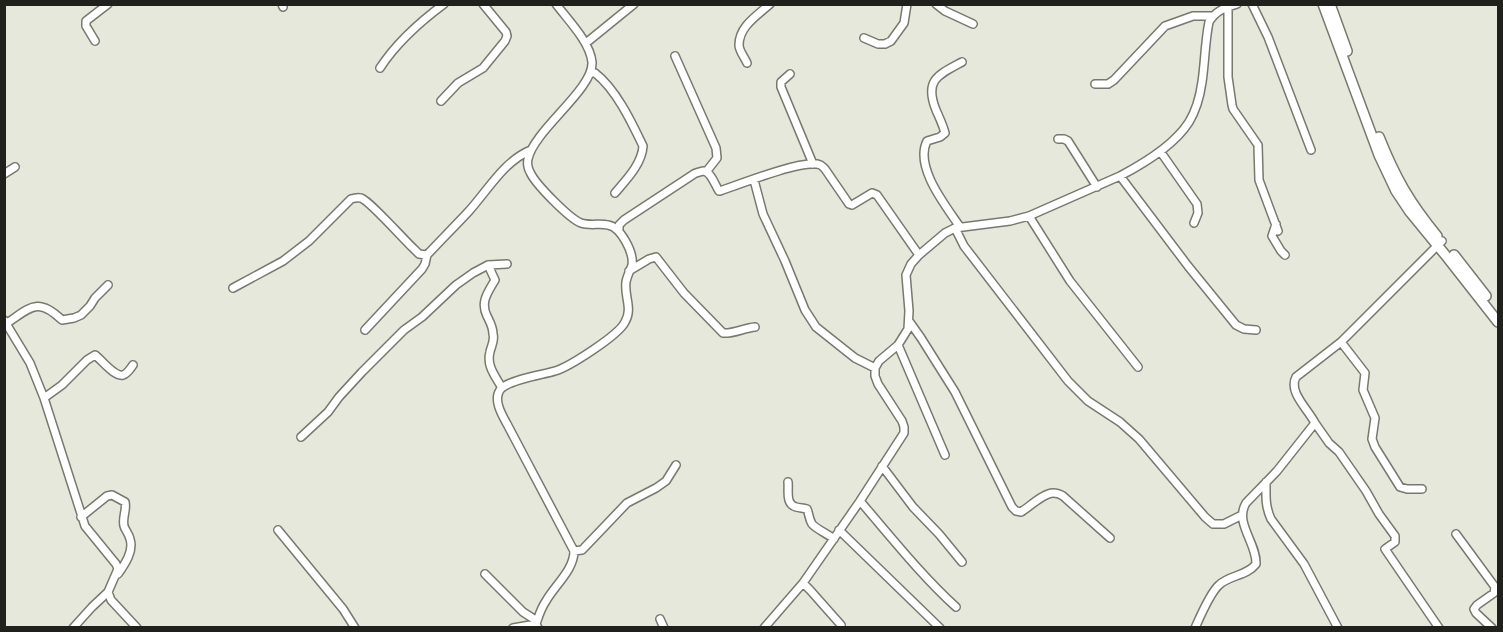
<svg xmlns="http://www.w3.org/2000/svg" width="1503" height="632" font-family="'IBM Plex Sans',sans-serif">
	<rect width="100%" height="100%" fill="#e7e8dc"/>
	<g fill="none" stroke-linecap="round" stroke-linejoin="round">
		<defs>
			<path id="street" d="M282 4 283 7
				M936 4 945 11 973 24
				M1252 4 1268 37 1311 150
				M1228 7V77L1232 105 1233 109 1258 145 1259 180 1278 231
				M864 38 878 44H885L891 41 904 23 907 4
				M95 41 86 26V21L108 4
				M586 43 634 4
				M675 56 716 148 717 158 706 172
				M747 63C745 58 739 51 739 45 739 26 758 15 770 4
				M380 68C395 45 421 21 444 4
				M590 73H595C616 89 632 123 643 146 642 164 626 180 615 193
				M790 74 781 82V87L813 164
				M1095 84H1108L1114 80 1165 26 1193 16H1213
				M441 101 458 83 483 68 505 41 507 36 506 32 483 4
				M1058 139H1064L1068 141 1097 187
				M1160 151 1197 204 1198 213 1194 223
				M4 174 15 167
				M1120 176 1188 266 1236 325 1244 329 1256 330
				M754 180 763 214 785 261 805 310 816 327 855 358 875 368
				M1029 216 1070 281 1138 367
				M1276 224 1272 236 1281 251 1285 255
				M960 227C946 206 914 167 927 141L940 137 945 133C943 125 939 117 936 110 924 80 938 75 962 62
				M955 228 964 246 1068 381 1088 401 1120 422 1139 439 1205 517 1213 524H1224L1242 515
				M619 230V225L624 220 694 174C695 173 703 171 704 171 711 172 715 185 719 191H720C743 183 796 162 817 164 822 165 821 165 825 169L849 204 852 205 872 193 877 195 919 255
				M488 265 495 280C488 292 480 302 487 316 490 322 493 327 493 334 495 341 491 346 490 352 486 366 496 377 502 388
				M629 271 649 259 656 257 684 293 723 333C733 334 744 328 755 327
				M233 288 283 261 309 241 351 199C354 198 357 197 361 198 370 201 404 240 414 249L419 254 427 255
				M4 320 30 363 44 398 85 526 116 564 118 569 108 592 92 607 73 628
				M909 321 921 338 955 392 1012 507 1016 511 1021 512C1029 507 1044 493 1053 493 1057 493 1060 494 1063 496L1110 538
				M7 323C31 307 38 297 62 320L74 318 81 315 90 306 95 298 108 285
				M365 330 422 269 425 264 427 255C441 240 455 226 469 211 488 190 504 161 531 150
				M1341 342 1365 373 1363 390 1375 418 1372 439 1375 447 1400 487 1407 489H1422
				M898 345 945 455
				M44 398 62 385 87 360 95 355C101 359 114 377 123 375 127 374 131 368 133 365
				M1315 423 1329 443 1339 452 1366 491 1379 514 1395 536V542L1385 549 1439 628
				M301 437 328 412 339 397 362 372 404 330 422 317 456 285 473 273 488 265 507 264
				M882 466 913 507 939 534 962 562
				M788 482C789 490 785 504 796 507 800 508 803 508 807 509 809 514 809 519 812 524 816 529 828 534 834 539
				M1266 482C1266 496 1265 506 1271 519L1304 564 1338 628
				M860 501C891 537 921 575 956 607
				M81 517 107 496 112 495 125 502C127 510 122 517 124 526 125 530 129 534 130 539 134 551 125 564 118 574
				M278 530 343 609 355 628
				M839 530 940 628
				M1456 534 1495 587 1494 593 1477 605 1474 609 1476 613 1492 628
				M574 551 582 550 584 548 627 503 656 488 666 481 676 465
				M485 574 523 612 537 621
				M803 583 810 590 841 625
				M108 592 111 600 137 628
				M660 619 664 628
				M513 628 536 624
				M538 628 536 624C539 615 541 608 546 601 555 585 574 570 574 551L507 424C502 415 493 400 500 390 507 380 542 375 555 371 569 367 619 335 625 322 633 308 624 297 626 282 627 276 630 271 632 265 634 253 621 227 608 225 600 223 590 226 581 223 570 219 535 184 530 172 528 169 527 163 528 159 534 130 594 89 592 62 590 42 568 20 556 4
				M764 628 803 583 860 501 904 433V427L902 421 878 384 875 376V368L879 361 898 345 908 329 909 311 906 275 911 264 919 255 945 233 955 228 1010 221 1029 216 1120 176C1143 164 1175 144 1189 122 1197 109 1200 96 1202 82 1205 62 1205 41 1209 22 1216 10 1225 8 1237 4
				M1195 628C1200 617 1210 593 1219 585 1229 575 1247 576 1256 564 1257 543 1234 523 1246 503L1277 471 1315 423C1308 409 1288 392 1296 377L1341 342 1442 241"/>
			<path id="secondary" d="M1323 4 1379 155 1396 191 1410 212 1447 257 1498 322
				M1330 4 1347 51
				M1379 137C1395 177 1409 202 1437 236
				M1454 255 1486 296"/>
		</defs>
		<!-- street casing -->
		<use href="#street" stroke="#78796e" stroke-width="10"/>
		<!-- secondary casing -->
		<use href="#secondary" stroke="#78796e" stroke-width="12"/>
		<!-- street -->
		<use href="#street" stroke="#fff" stroke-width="7"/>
		<!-- secondary -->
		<use href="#secondary" stroke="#fff" stroke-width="9"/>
	</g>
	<!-- border -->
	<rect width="1503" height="632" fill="none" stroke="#20201c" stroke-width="12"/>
</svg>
